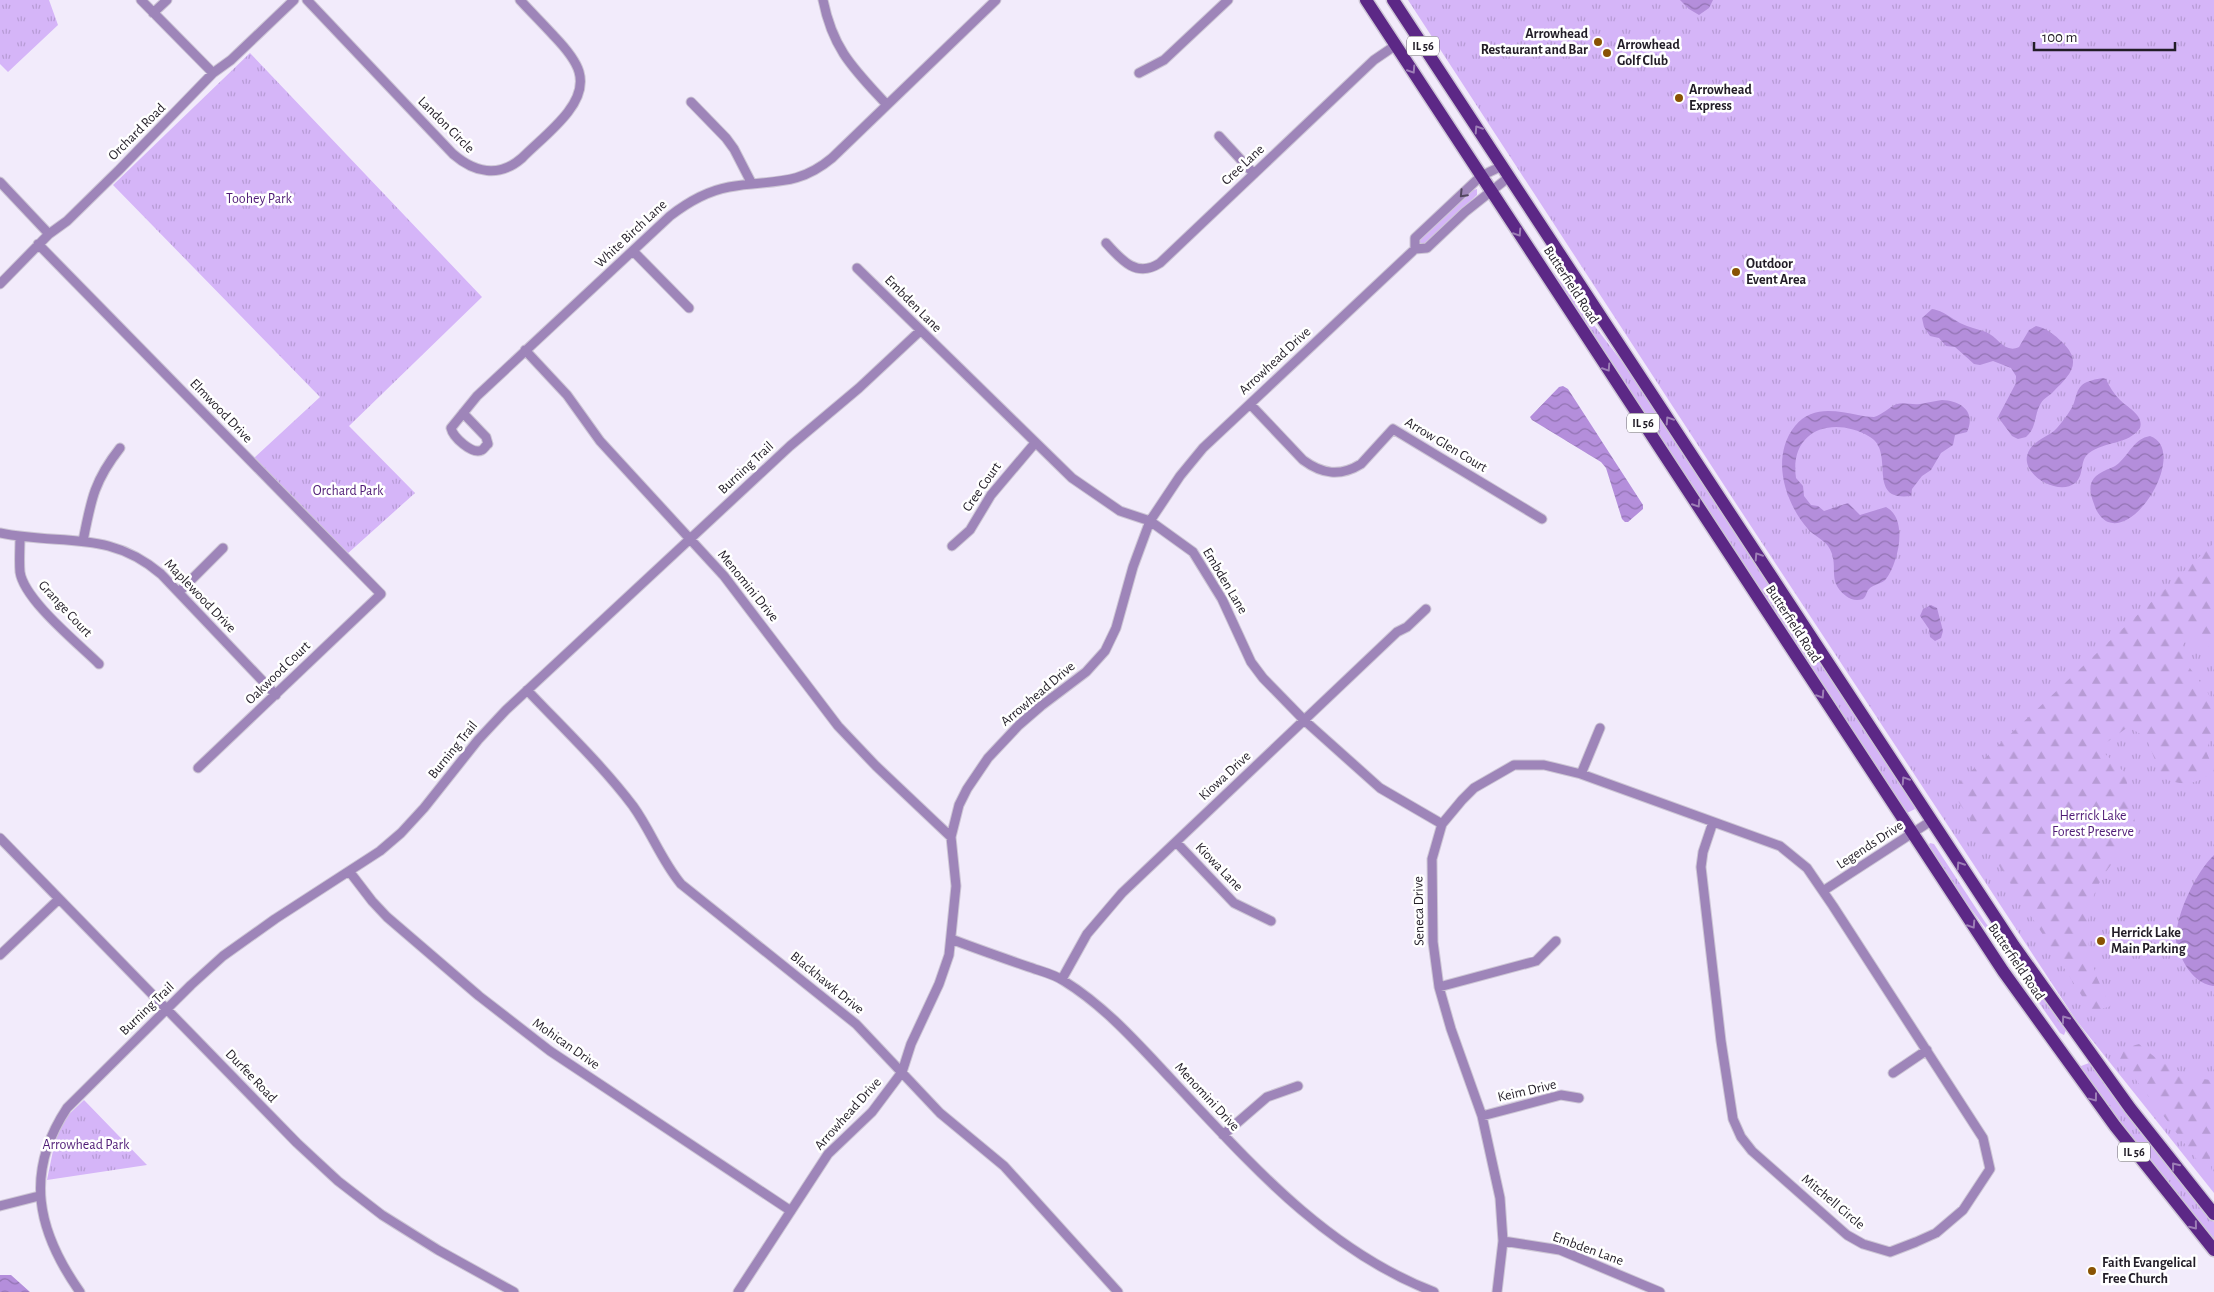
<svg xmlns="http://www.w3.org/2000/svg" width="2214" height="1292" font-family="'Alegreya Sans',sans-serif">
	<defs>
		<pattern id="grass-tufts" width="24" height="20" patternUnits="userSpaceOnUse" patternTransform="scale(1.25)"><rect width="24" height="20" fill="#d5b5f8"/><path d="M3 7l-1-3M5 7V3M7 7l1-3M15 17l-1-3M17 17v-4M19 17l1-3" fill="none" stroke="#b79bd5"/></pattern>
		<pattern id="forest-firs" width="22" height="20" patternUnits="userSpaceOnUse" patternTransform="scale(1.25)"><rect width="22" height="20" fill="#d5b5f8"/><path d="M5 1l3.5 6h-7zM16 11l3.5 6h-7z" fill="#b79bd5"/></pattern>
		<pattern id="water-waves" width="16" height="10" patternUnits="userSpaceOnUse" patternTransform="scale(1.25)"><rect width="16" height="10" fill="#b48edb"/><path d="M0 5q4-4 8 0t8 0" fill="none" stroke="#9273b2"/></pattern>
	</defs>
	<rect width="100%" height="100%" fill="#f2ebfb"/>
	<!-- grass -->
	<path fill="url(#grass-tufts)" d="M0 0H49L58 25 8 72 0 64Z
		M1408 0H2214V1193L2076 1020 1735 502Z
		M250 53 482 297 349 426 415 493 346 555 254 458 320 397 113 185Z
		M1477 189V195L1421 247 1418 242 1473 190Z
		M1554 273 1633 376 1914 804 1915 809 1907 813 1552 274Z
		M1930 843 1934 844 1985 922 2066 1030 2064 1035 2060 1033 2005 954 1950 881 1928 847Z
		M2089 1063 2214 1222V1241L2135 1143 2081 1071V1066Z
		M84 1100 147 1165 47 1180 55 1141 65 1118Z"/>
	<!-- forest -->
	<path fill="url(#forest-firs)" d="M2214 543V651L2192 635 2182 645 2184 660 2208 693 2214 707V730L2206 751 2214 770C2197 786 2182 786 2162 778L2146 737 2128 727 2099 748 2125 773 2138 837C2080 886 2074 941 2111 1006L2092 1012 1951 790Z
		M2139 1044C2160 1063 2185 1079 2214 1080V1150C2205 1158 2214 1171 2214 1182L2120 1059 2125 1048Z"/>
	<!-- water -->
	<path fill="url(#water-waves)" d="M1680 0H1713L1709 8 1699 15 1689 9Z
		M1932 309C1944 311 1951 318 1960 323 1968 327 1978 329 1986 332 1998 337 2005 354 2019 347L2029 330 2036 326C2046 328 2055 335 2062 342 2084 363 2069 376 2053 392 2049 396 2044 398 2041 403 2034 414 2037 428 2026 437L2018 439 2012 436 1998 417 2016 383V376L2011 368 1993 361 1980 365 1974 364 1955 347 1946 346 1939 338 1930 336 1924 327 1922 318Z
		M2103 378 2106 379C2109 386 2114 394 2120 400 2128 408 2144 415 2140 428 2128 445 2105 441 2089 453 2079 460 2085 475 2075 483 2059 496 2023 476 2027 456 2031 440 2048 438 2057 428 2062 422 2067 416 2071 409 2076 402 2075 391 2082 385 2087 381 2096 379 2103 378Z
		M1563 386 1568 389 1643 505V509L1628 522H1625L1622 519 1606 468 1601 462 1532 420 1530 417 1559 387Z
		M1942 400C1962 401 1976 412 1967 432L1955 435 1953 445 1941 453 1931 470 1922 476 1912 489 1911 496C1865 502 1896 452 1870 437 1833 415 1789 430 1796 478L1803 486 1804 496 1811 505 1818 506 1824 511 1848 503 1860 515 1886 507C1909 519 1898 563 1886 579 1882 584 1874 584 1869 589 1866 592 1867 596 1863 599 1857 601 1851 600 1846 596 1825 580 1841 565 1828 546 1823 539 1814 536 1808 529 1785 503 1770 457 1795 426 1812 405 1836 411 1858 415 1863 416 1869 417 1874 417 1882 415 1889 407 1897 404 1904 402 1912 405 1920 404 1927 403 1934 401 1942 400Z
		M2150 436C2187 449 2140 534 2108 522 2101 519 2096 511 2094 504 2088 488 2088 478 2106 470 2110 468 2115 467 2119 463 2130 453 2134 439 2150 436Z
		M1931 605 1937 608 1943 631 1941 638 1935 641 1930 637 1929 629 1920 616 1923 609Z
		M2214 855V986H2213C2201 984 2192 976 2186 966 2182 959 2177 949 2176 941 2175 916 2196 872 2214 855Z
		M0 1275H11L30 1292H0Z"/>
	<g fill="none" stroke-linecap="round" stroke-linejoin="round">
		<defs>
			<path id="minor" d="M141 0 213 73
				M307 0 453 154C475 173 499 178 522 158 537 143 555 129 568 112 592 81 578 61 554 36 543 24 531 12 520 0
				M823 0C833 50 854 69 887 105
				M153 13 167 0
				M1139 73 1164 60 1228 0
				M691 102 726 138 734 149 752 184
				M1219 136 1254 174
				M0 182 49 234
				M1106 243C1122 261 1137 278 1160 263L1374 60 1396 45
				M38 244 381 594 198 768
				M1415 249V238L1481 176 1502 166
				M633 251 689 308
				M857 268 1072 478 1120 511 1150 521 1193 552 1222 599 1251 662 1263 678 1304 720 1380 788 1442 824
				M0 284 49 234 67 221 119 170 213 73 231 60 294 0
				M525 350 567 395 600 441 724 576 838 726 876 766 951 837
				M1250 404 1303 460C1322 474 1340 477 1361 464L1393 429 1542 519
				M463 413 486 437 488 444C487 444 483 450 482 450 472 455 453 437 451 428L477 396 670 216C688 202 707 191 729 187 770 179 796 188 832 158L996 0
				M0 533C62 546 108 529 161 574L276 695
				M20 537C20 548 19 561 20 572 24 600 79 644 99 664
				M83 541C91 500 94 481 120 448
				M952 546 970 530 991 495 1035 443
				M179 592 223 548
				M527 690C563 728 602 765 633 806 651 831 661 860 681 884L856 1024 940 1113 1004 1166 1118 1292
				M1581 774 1600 728
				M0 838 297 1143 338 1181 382 1215 438 1250 514 1292
				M1176 842 1234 903 1271 921
				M349 871 372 901 387 917 479 996 550 1051 791 1211
				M1823 891 1931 821
				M951 939C977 949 1003 958 1029 967 1040 971 1054 974 1064 981 1106 1007 1138 1044 1172 1080 1250 1163 1325 1250 1434 1292
				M0 955 59 899
				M1062 979 1087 934 1122 893 1397 632 1407 627 1426 609
				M1439 987 1536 961 1556 941
				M1893 1073 1927 1050
				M1482 1116 1561 1095 1579 1098
				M1223 1135 1267 1097 1298 1086
				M0 1206 39 1196
				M1503 1241 1560 1250 1660 1292
				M80 1292C37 1231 24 1173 67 1108L191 985 223 956 275 919 380 851 401 833 424 808 478 740 506 710 790 446 859 388 920 331
				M738 1292 828 1154 872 1112 902 1072 911 1044 939 984 949 955 956 886 951 837 959 805 967 789 988 758 1019 725 1041 706 1086 672 1105 651 1116 628 1133 567 1150 521 1180 476 1203 448 1415 249 1427 248 1465 212 1509 177
				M1497 1292 1503 1241 1500 1198 1482 1116 1451 1029 1439 987 1433 942 1432 859 1442 824 1462 800 1474 788 1514 765H1544L1581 774 1780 846 1807 868 1833 906 1983 1138 1990 1169 1963 1210 1936 1233 1916 1242 1890 1252 1863 1244 1847 1235 1752 1151 1741 1137 1733 1119 1721 1041 1701 867 1703 852 1713 822"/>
			<path id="primary" d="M1366 0 2003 971 2115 1126 2214 1250
				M1393 0 2014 946 2130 1108 2214 1214"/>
		</defs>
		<!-- minor casing -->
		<use href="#minor" stroke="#cdc6d5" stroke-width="11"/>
		<!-- primary casing -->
		<use href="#primary" stroke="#cdc6d5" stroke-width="15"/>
		<!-- minor -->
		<use href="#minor" stroke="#9e85b9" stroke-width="9"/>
		<!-- primary -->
		<use href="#primary" stroke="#5c2886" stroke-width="12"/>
	</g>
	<!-- one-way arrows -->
	<defs><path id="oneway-chevron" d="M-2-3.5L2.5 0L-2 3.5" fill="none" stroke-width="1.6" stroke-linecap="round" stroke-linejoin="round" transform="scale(1.25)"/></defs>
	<g stroke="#9d7eb6">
		<use href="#oneway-chevron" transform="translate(1412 70) rotate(57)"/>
		<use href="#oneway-chevron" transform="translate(1478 129) rotate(-123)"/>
		<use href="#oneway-chevron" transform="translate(1518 233) rotate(57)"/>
		<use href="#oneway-chevron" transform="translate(1607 368) rotate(57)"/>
		<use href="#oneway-chevron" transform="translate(1669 420) rotate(-123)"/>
		<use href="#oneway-chevron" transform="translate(1697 504) rotate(57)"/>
		<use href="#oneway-chevron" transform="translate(1758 556) rotate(-123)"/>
		<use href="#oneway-chevron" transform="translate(1821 695) rotate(57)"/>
		<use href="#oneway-chevron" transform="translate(1905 780) rotate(-123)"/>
		<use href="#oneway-chevron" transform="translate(1960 865) rotate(-123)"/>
		<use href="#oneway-chevron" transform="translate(1972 925) rotate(57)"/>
		<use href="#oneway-chevron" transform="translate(2065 1019) rotate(-126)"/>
		<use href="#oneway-chevron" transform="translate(2094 1098) rotate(53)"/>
		<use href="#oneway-chevron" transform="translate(2175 1166) rotate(-128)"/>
		<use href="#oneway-chevron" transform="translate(2194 1226) rotate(51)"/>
	</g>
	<use stroke="#544761" href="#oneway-chevron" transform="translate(1463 194) rotate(134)"/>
	<!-- markers -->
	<g fill="#895303" stroke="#fff" stroke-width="2">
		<circle cx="1598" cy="42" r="5"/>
		<circle cx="1607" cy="53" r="5"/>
		<circle cx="1679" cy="98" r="5"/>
		<circle cx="1736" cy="272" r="5"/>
		<circle cx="2101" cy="941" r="5"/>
		<circle cx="2092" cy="1271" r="5"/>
	</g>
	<g text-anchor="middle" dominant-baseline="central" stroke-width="5" stroke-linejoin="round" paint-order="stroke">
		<!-- shield labels -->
		<g fill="#fff" stroke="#646168" stroke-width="1">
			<rect x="1407" y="36.5" width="32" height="19" rx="4"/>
			<rect x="1627" y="413.5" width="32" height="19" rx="4"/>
			<rect x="2118" y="1142.5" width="32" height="19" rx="4"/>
		</g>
		<g font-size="12" font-weight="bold" fill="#221d27">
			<text x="1423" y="46">IL 56</text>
			<text x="1643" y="423">IL 56</text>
			<text x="2134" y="1152">IL 56</text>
		</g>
		<!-- poi labels -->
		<g font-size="14" font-weight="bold" fill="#221d27" stroke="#fff" text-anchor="start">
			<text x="1588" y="34" text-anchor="end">Arrowhead<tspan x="1588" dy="16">Restaurant and Bar</tspan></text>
			<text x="1617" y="45">Arrowhead<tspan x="1617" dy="16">Golf Club</tspan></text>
			<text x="1689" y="90">Arrowhead<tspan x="1689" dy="16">Express</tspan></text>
			<text x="1746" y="264">Outdoor<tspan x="1746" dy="16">Event Area</tspan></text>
			<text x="2111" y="933">Herrick Lake<tspan x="2111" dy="16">Main Parking</tspan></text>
			<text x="2102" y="1263">Faith Evangelical<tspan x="2102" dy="16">Free Church</tspan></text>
		</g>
		<!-- street labels -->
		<g font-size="14" fill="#221d27" stroke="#fff">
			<text transform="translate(446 125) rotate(45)">Landon Circle</text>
			<text transform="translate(137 132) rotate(-45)">Orchard Road</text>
			<text transform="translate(1243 165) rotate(-43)">Cree Lane</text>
			<text transform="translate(631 234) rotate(-43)">White Birch Lane</text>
			<text transform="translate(1571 285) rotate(57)">Butterfield Road</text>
			<text transform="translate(913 304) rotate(45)">Embden Lane</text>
			<text transform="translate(1275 361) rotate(-43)">Arrowhead Drive</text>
			<text transform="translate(221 411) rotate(46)">Elmwood Drive</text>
			<text transform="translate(1446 445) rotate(31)">Arrow Glen Court</text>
			<text transform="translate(746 468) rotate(-43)">Burning Trail</text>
			<text transform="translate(982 487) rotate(-55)">Cree Court</text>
			<text transform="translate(1225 581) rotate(59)">Embden Lane</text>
			<text transform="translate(748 586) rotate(51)">Menomini Drive</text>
			<text transform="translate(200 596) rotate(46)">Maplewood Drive</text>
			<text transform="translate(65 609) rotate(47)">Grange Court</text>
			<text transform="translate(1793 624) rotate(57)">Butterfield Road</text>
			<text transform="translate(278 673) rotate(-44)">Oakwood Court</text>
			<text transform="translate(1038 694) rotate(-40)">Arrowhead Drive</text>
			<text transform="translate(453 750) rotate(-51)">Burning Trail</text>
			<text transform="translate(1225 776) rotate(-43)">Kiowa Drive</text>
			<text transform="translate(1870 845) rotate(-33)">Legends Drive</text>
			<text transform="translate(1219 867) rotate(46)">Kiowa Lane</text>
			<text transform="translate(1419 911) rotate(-91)">Seneca Drive</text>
			<text transform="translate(2016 962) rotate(56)">Butterfield Road</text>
			<text transform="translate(827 983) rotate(39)">Blackhawk Drive</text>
			<text transform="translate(147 1009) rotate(-44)">Burning Trail</text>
			<text transform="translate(566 1044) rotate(35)">Mohican Drive</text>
			<text transform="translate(251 1076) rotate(46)">Durfee Road</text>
			<text transform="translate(1527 1091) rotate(-13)">Keim Drive</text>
			<text transform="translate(1207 1097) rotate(47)">Menomini Drive</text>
			<text transform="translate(848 1114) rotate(-48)">Arrowhead Drive</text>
			<text transform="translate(1833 1202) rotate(40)">Mitchell Circle</text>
			<text transform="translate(1588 1249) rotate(20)">Embden Lane</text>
		</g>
		<!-- park labels -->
		<g font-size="14" fill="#4f1b76" stroke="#fff">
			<text x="259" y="199">Toohey Park</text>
			<text x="348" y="491">Orchard Park</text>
			<text x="2093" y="816">Herrick Lake<tspan x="2093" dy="16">Forest Preserve</tspan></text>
			<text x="86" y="1145">Arrowhead Park</text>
		</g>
	</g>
	<!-- scale -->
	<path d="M2034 42v8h141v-8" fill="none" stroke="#221d27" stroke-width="2.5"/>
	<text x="2042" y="42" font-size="15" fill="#221d27" stroke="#ffffff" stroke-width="4" paint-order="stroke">100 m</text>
</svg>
